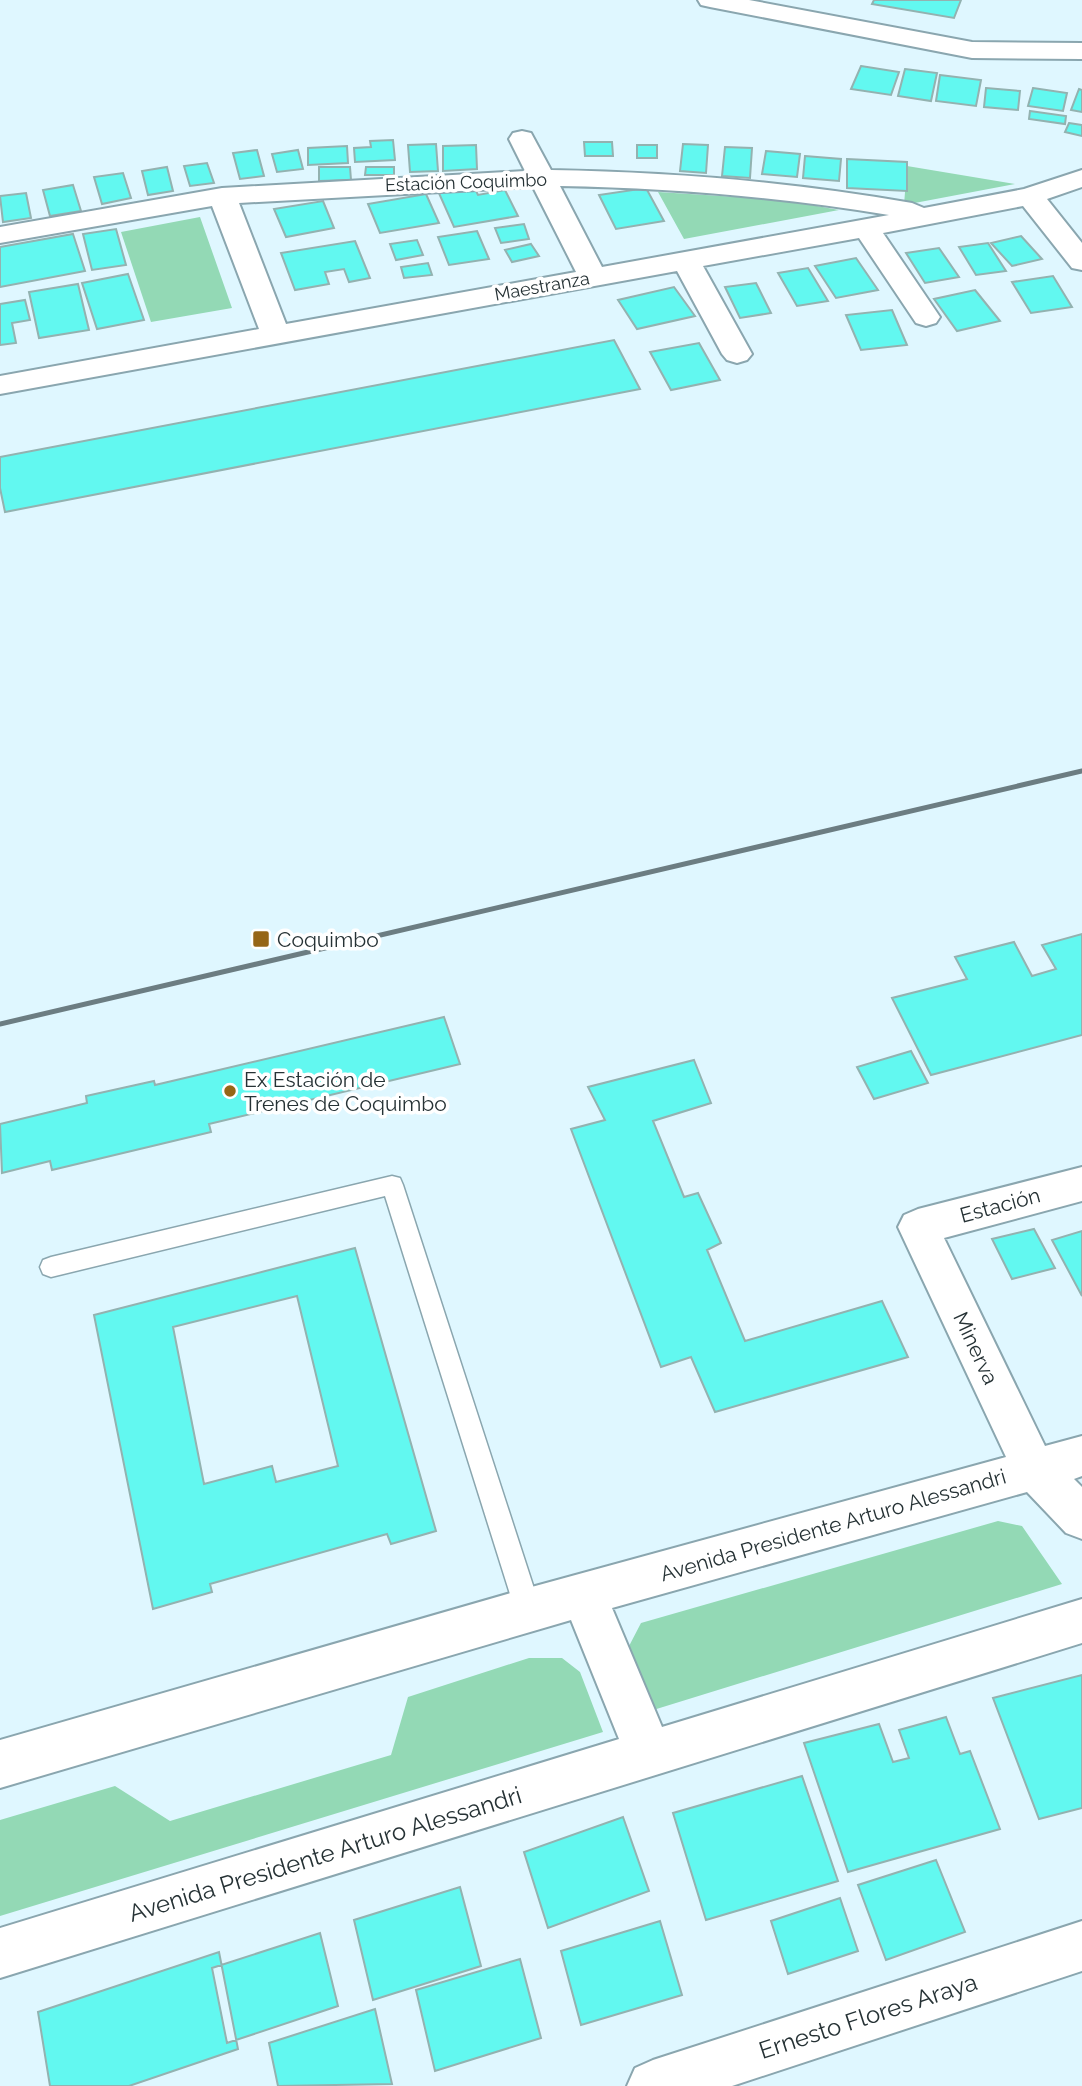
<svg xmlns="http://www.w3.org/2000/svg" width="1082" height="2086" font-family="Raleway,sans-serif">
	<rect width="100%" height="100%" fill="#dff7ff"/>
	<!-- green -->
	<path fill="#93d9b5" d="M907 166 1015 184 904 205Z
		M658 192 784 200 839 210 684 239Z
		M200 217 232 308 151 322 121 232Z
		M998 1521 1022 1526 1062 1584 650 1711 628 1648 641 1623Z
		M529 1658H562L580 1672 603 1732 0 1916V1820L115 1786 170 1821 391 1755 408 1697Z"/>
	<!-- building -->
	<path fill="#62f8f0" stroke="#93b2b0" stroke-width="2" fill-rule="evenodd" d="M874 0H961L954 18 872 4Z
		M861 66 899 72 891 95 851 89Z
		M905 69 937 73 931 101 898 96Z
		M940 75 981 80 976 106 936 101Z
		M986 88 1020 91 1018 110 984 107Z
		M1033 88 1067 93 1063 111 1028 106Z
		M1079 89 1082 90V112L1071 110Z
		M1030 111 1066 116 1065 124 1029 119Z
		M1069 123 1082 125V136L1065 132Z
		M393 140 395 160 355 162 354 148 371 147 370 141Z
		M584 142H612L613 156H585Z
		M436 144 438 171 410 172 408 145Z
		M683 144 708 145 706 173 680 171Z
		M476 145 477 169 443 171V146Z
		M637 145H657V158H637Z
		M347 146 348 163 308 165V148Z
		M725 147 752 148 750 178 722 176Z
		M257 150 264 176 240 179 233 153Z
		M298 150 303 169 277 172 272 154Z
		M766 151 800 154 797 177 762 174Z
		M805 156 841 159 839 181 803 178Z
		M847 159 907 162V191L847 188Z
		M207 163 214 183 190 186 184 166Z
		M167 167 173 191 148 195 142 171Z
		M319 167H350L351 180 319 181Z
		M366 167H394V175H365Z
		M123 173 131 198 102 204 94 177Z
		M73 185 81 211 50 216 43 190Z
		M473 185 478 195 505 190 518 216 454 227 438 191Z
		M646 188 664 221 616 229 599 195Z
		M26 193 31 218 3 222 0 196Z
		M426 194 439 223 380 233 368 204Z
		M323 201 334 228 286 237 274 209Z
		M524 224 529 239 501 243 495 228Z
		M116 229 126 265 92 270 83 234Z
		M477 231 489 259 449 265 438 237Z
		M73 234 85 271 0 287V247Z
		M1021 236 1042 259 1012 266 991 243Z
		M417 240 423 255 396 260 390 244Z
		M355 241 370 278 349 282 344 269 325 272 329 284 295 290 281 253Z
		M988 243 1006 271 976 275 959 247Z
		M531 244 539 256 512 262 505 250Z
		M939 248 959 277 925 283 906 253Z
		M856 258 878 290 836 298 815 266Z
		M428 263 432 275 404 278 401 267Z
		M808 268 828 301 797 306 778 273Z
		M128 274 144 320 97 329 82 283Z
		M1053 276 1072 307 1031 313 1012 282Z
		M756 283 771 313 740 318 725 287Z
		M78 284 89 330 39 338 29 292Z
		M674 287 695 316 637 329 618 300Z
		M975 290 1000 321 957 331 934 299Z
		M25 300 30 320 12 323 16 343 0 345V304Z
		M892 310 907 345 861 350 846 315Z
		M614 340 640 389 5 512 0 488V457Z
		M699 343 720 380 671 390 650 352Z
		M1082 934V1035L931 1075 892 998 967 979 955 957 1014 942 1032 976 1056 969 1042 945Z
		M444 1017 460 1064 209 1124 211 1132 52 1170 50 1161 2 1173 0 1124 87 1103 86 1096 154 1081 155 1085Z
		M911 1051 928 1083 874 1099 857 1067Z
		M694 1060 711 1103 653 1121 684 1197 698 1193 721 1243 707 1250 745 1341 882 1301 908 1357 715 1412 691 1357 661 1367 571 1129 605 1120 588 1087Z
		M1034 1229 1055 1268 1012 1279 992 1239Z
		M1082 1231V1296L1052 1240Z
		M355 1248 436 1531 391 1544 387 1534 210 1584 212 1592 153 1609 94 1315ZM297 1296 338 1466 276 1482 272 1466 204 1484 173 1327Z
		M1082 1675V1808L1039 1819 993 1698Z
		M946 1717 960 1754 970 1751 1000 1829 848 1872 804 1743 879 1724 893 1762 909 1758 899 1730Z
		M802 1776 838 1881 706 1920 673 1813Z
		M623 1817 649 1891 548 1928 524 1852Z
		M936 1860 965 1932 886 1960 858 1885Z
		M460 1887 481 1966 373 2000 354 1920Z
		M840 1898 858 1951 788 1974 771 1921Z
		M660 1921 682 1995 581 2025 561 1951Z
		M320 1933 338 2006 227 2043 212 1968Z
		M219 1952 238 2049 129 2086H50L38 2012Z
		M520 1959 541 2038 435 2071 416 1990Z
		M375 2009 392 2084 278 2086 269 2043Z"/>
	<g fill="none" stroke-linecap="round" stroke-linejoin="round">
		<defs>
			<path id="service" d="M392 1176 400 1178 403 1185 541 1610 537 1619 528 1622 519 1619 515 1610 385 1196 51 1277 43 1274 40 1267 43 1260 51 1257Z"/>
			<path id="minor" d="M698 0H749L972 42 1082 43V59L972 58 710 7 701 5Z
				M522 131 531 133 551 170C673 172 792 182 912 203L924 208 1024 189 1082 170V187L1047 199 1082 243V270L1072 268 1023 206 883 233 940 317 936 323 926 326 916 323 859 238 703 266 752 354 747 360 737 363 727 360 722 354 677 271 0 394V376L259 329 212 206 0 243V227L222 188 525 171 509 139 513 133ZM560 186C670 188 780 197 889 215L602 267ZM533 187 576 272 286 324 239 203Z
				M1082 1167V1201L944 1238 1045 1446 1082 1436V1476L1074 1479 1082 1487V1539L1066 1533 1027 1492 612 1608 662 1727 1082 1599V1643L0 1978V1928L619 1739 571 1620 0 1788V1740L528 1588 1006 1457 898 1227 904 1215 918 1209Z
				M1082 1921V1971L732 2086H627L635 2068 653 2060Z"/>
		</defs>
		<!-- service casing -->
		<use href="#service" stroke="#8aa6af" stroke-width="3"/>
		<!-- minor casing -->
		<use href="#minor" stroke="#8aa6af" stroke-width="4"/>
		<!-- service -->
		<use href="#service" fill="#fff" fill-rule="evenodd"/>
		<!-- minor -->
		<use href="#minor" fill="#fff" fill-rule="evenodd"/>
		<!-- rail -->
		<path stroke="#6c7d82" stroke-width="5" d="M0 1024 1082 771"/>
	</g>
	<!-- markers -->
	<g fill="#966617" stroke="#fff" stroke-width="2.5">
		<rect x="252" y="930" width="18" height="18" rx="3.5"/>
		<circle cx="230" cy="1091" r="7"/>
	</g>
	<g text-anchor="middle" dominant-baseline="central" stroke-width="7" stroke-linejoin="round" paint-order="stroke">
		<!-- far-street labels -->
		<g font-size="18" fill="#263235" stroke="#fff">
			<text transform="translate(466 182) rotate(-2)">Estación Coquimbo</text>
			<text transform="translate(542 286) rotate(-10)">Maestranza</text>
		</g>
		<!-- poi labels -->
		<g font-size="21" fill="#263235" stroke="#fff" text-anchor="start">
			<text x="277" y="939">Coquimbo</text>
			<text x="244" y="1079">Ex Estación de<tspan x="244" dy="24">Trenes de Coquimbo</tspan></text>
		</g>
		<!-- street labels -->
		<g font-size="21" fill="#263235" stroke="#fff">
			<text transform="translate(1000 1205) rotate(-15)">Estación</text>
			<text transform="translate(976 1348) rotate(65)">Minerva</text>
			<text transform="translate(833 1525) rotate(-16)">Avenida Presidente Arturo Alessandri</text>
		</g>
		<!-- near-street labels -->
		<g font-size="24" fill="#263235" stroke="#fff">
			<text transform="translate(325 1854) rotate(-17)">Avenida Presidente Arturo Alessandri</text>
			<text transform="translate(868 2016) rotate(-18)">Ernesto Flores Araya</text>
		</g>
	</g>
</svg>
